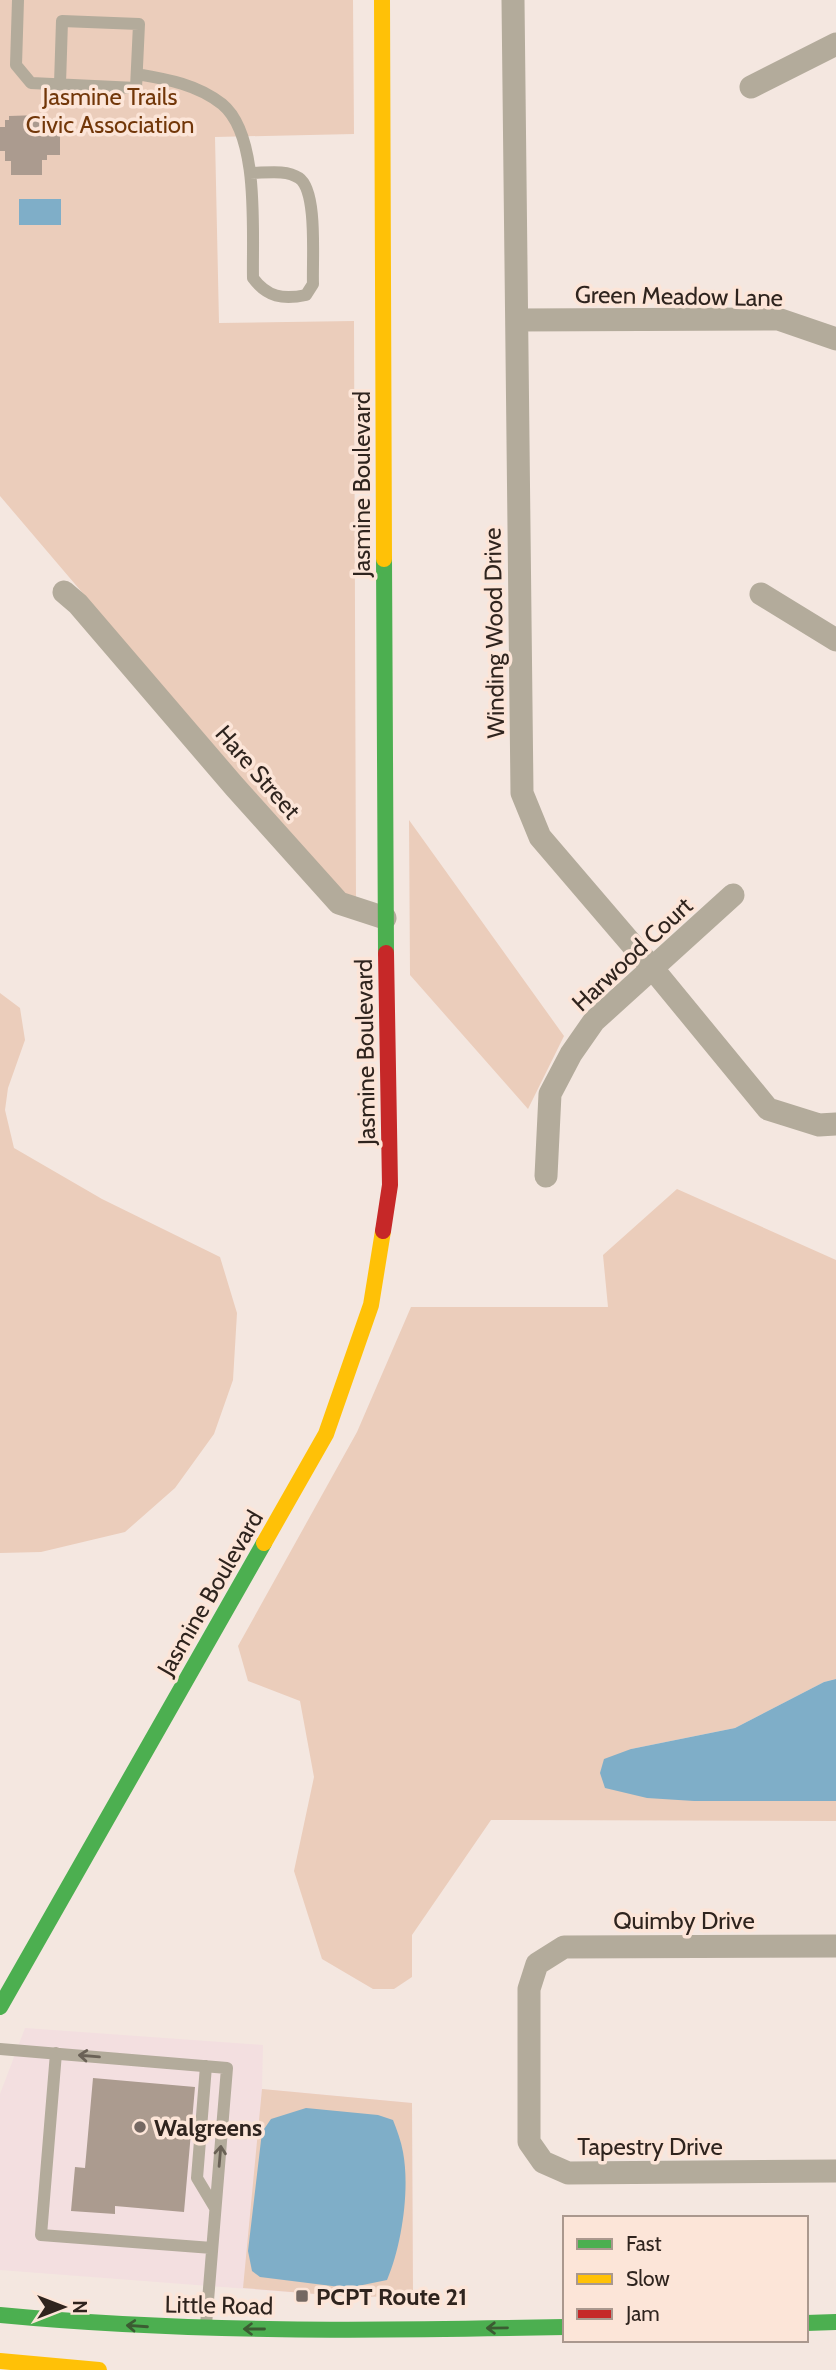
<svg xmlns="http://www.w3.org/2000/svg" width="836" height="2370" font-family="Cabin,sans-serif">
	<rect width="100%" height="100%" fill="#f4e7e0"/>
	<!-- commercial -->
	<path fill="#f3dfe0" d="M25 2028 263 2045 262 2089 412 2103 413 2296 353 2297 0 2270V2094Z"/>
	<!-- green -->
	<path fill="#ebcdbb" d="M0 0H353L354 134 215 137 219 323 354 321 356 901 344 900 0 496Z
		M409 820 564 1036 528 1109 410 975Z
		M0 993 20 1008 25 1040 8 1088 5 1110 14 1148 102 1199 220 1257 237 1313 233 1380 214 1434 175 1488 125 1532 41 1552 0 1553Z
		M677 1189 836 1260V1679L824 1682 735 1728 631 1749 694 1801H836V1821L491 1820 412 1935V1977L394 1989H373L322 1959 294 1871 314 1777 300 1701 248 1681 238 1646 357 1432 411 1307H608L603 1255Z
		M262 2089 412 2103 413 2296 353 2297 243 2288Z"/>
	<!-- water -->
	<path fill="#7faec8" d="M19 199H61V225H19Z
		M836 1679V1801H694L647 1798 605 1788 600 1773 604 1759 631 1749 735 1728 824 1682Z
		M306 2108 378 2115 393 2120C397 2130 401 2141 403 2152 410 2189 402 2245 387 2280L348 2288 260 2277 252 2271 248 2251 262 2132 271 2119Z"/>
	<!-- building -->
	<path fill="#ab9b8f" d="M40 115V121H46V125H60V155H47V160H42V175H11V161H5V151H0V127H5V120H9V116Z
		M93 2078 195 2087 184 2212 115 2206V2214L71 2211 75 2167 85 2168Z"/>
	<g fill="none" stroke-linecap="round" stroke-linejoin="round">
		<!-- lane -->
		<path stroke="#b3ab9b" stroke-width="12" d="M18 0 16 65 31 83 136 88 139 24 62 21 60 84
			M137 74C166 79 197 84 222 104 260 135 252 232 253 278 267 297 283 300 306 295L313 284C312 261 318 191 299 178 286 169 265 173 250 173
			M0 2049 227 2068 206 2325
			M56 2053 41 2235 212 2248
			M206 2066 197 2178 215 2208"/>
		<!-- street -->
		<path stroke="#b3ab9b" stroke-width="23" d="M513 0 522 793 540 837 653 969 768 1109 819 1125 836 1124
			M751 87 836 44
			M518 320 778 319 836 339
			M64 592 78 604 234 786 339 903 385 918
			M761 594 836 640
			M546 1176 550 1094 571 1054 594 1021 733 895
			M836 1946 564 1947 537 1964 529 1989V2142L543 2162 568 2173 836 2171"/>
		<!-- fast -->
		<path stroke="#4caf50" stroke-width="16" d="M384 559 386 953
			M0 2007 264 1543
			M0 2315C188 2333 376 2331 565 2327
			M806 2323 836 2322"/>
		<!-- slow -->
		<path stroke="#ffc107" stroke-width="16" d="M382 0 384 559
			M264 1543 326 1434 371 1305 383 1231
			M0 2361 99 2370"/>
		<!-- jam -->
		<path stroke="#c62828" stroke-width="16" d="M383 1231 390 1185 386 953"/>
	</g>
	<!-- one-way arrows -->
	<defs><path id="oneway-shaft" d="M-6 0H5M1.5-3L5.5 0L1.5 3" fill="none" stroke-width="1.6" stroke-linecap="round" stroke-linejoin="round" transform="scale(1.75)"/></defs>
	<g stroke="#6a6156">
		<use href="#oneway-shaft" transform="translate(89 2056) rotate(-175)"/>
		<use href="#oneway-shaft" transform="translate(220 2156) rotate(-85)"/>
	</g>
	<g stroke="#3b5c32">
		<use href="#oneway-shaft" transform="translate(137 2326) rotate(-176)"/>
		<use href="#oneway-shaft" transform="translate(497 2328) rotate(179)"/>
		<use href="#oneway-shaft" transform="translate(254 2329) rotate(-180)"/>
	</g>
	<!-- markers -->
	<g fill="#746862" stroke="#fce5d8" stroke-width="2.5">
		<circle cx="140" cy="2127" r="7"/>
		<rect x="295" y="2289" width="14" height="14" rx="3.5"/>
	</g>
	<g text-anchor="middle" dominant-baseline="central" stroke-width="7" stroke-linejoin="round" paint-order="stroke">
		<!-- park labels -->
		<g font-size="24" fill="#723709" stroke="#fce5d8">
			<text x="110" y="96">Jasmine Trails<tspan x="110" dy="28">Civic Association</tspan></text>
		</g>
		<!-- street labels -->
		<g font-size="24" fill="#2f241e" stroke="#fce5d8">
			<text transform="translate(679 296) rotate(1)">Green Meadow Lane</text>
			<text transform="translate(361 484) rotate(-90)">Jasmine Boulevard</text>
			<text transform="translate(494 633) rotate(-91)">Winding Wood Drive</text>
			<text transform="translate(258 772) rotate(49)">Hare Street</text>
			<text transform="translate(632 954) rotate(-43)">Harwood Court</text>
			<text transform="translate(365 1052) rotate(-91)">Jasmine Boulevard</text>
			<text transform="translate(210 1593) rotate(-60)">Jasmine Boulevard</text>
			<text x="684" y="1920">Quimby Drive</text>
			<text x="650" y="2146">Tapestry Drive</text>
			<text transform="translate(219 2305) rotate(1)">Little Road</text>
		</g>
		<!-- poi labels -->
		<g font-size="24" font-weight="bold" fill="#2f241e" stroke="#fce5d8" text-anchor="start">
			<text x="154" y="2127">Walgreens</text>
			<text x="316" y="2296">PCPT Route 21</text>
		</g>
	</g>
	<!-- legend -->
	<rect x="563" y="2216" width="245" height="126" fill="#fce5d8" stroke="#aa988e" stroke-width="2"/>
	<rect x="577" y="2239" width="35" height="10" fill="#4caf50" stroke="#aa988e" stroke-width="2"/>
	<text x="626" y="2251" font-size="21" fill="#2f241e">Fast</text>
	<rect x="577" y="2274" width="35" height="10" fill="#ffc107" stroke="#aa988e" stroke-width="2"/>
	<text x="626" y="2286" font-size="21" fill="#2f241e">Slow</text>
	<rect x="577" y="2309" width="35" height="10" fill="#c62828" stroke="#aa988e" stroke-width="2"/>
	<text x="626" y="2321" font-size="21" fill="#2f241e">Jam</text>
	<!-- north arrow -->
	<g transform="translate(63 2307) rotate(90)" stroke="#fce5d8" stroke-width="5" paint-order="stroke">
	<path d="M0-5L12 26L0 18L-12 26Z" fill="#2f241e"/>
	<text y="-10" font-size="19" font-weight="bold" text-anchor="middle" fill="#2f241e">N</text>
	</g>
</svg>
